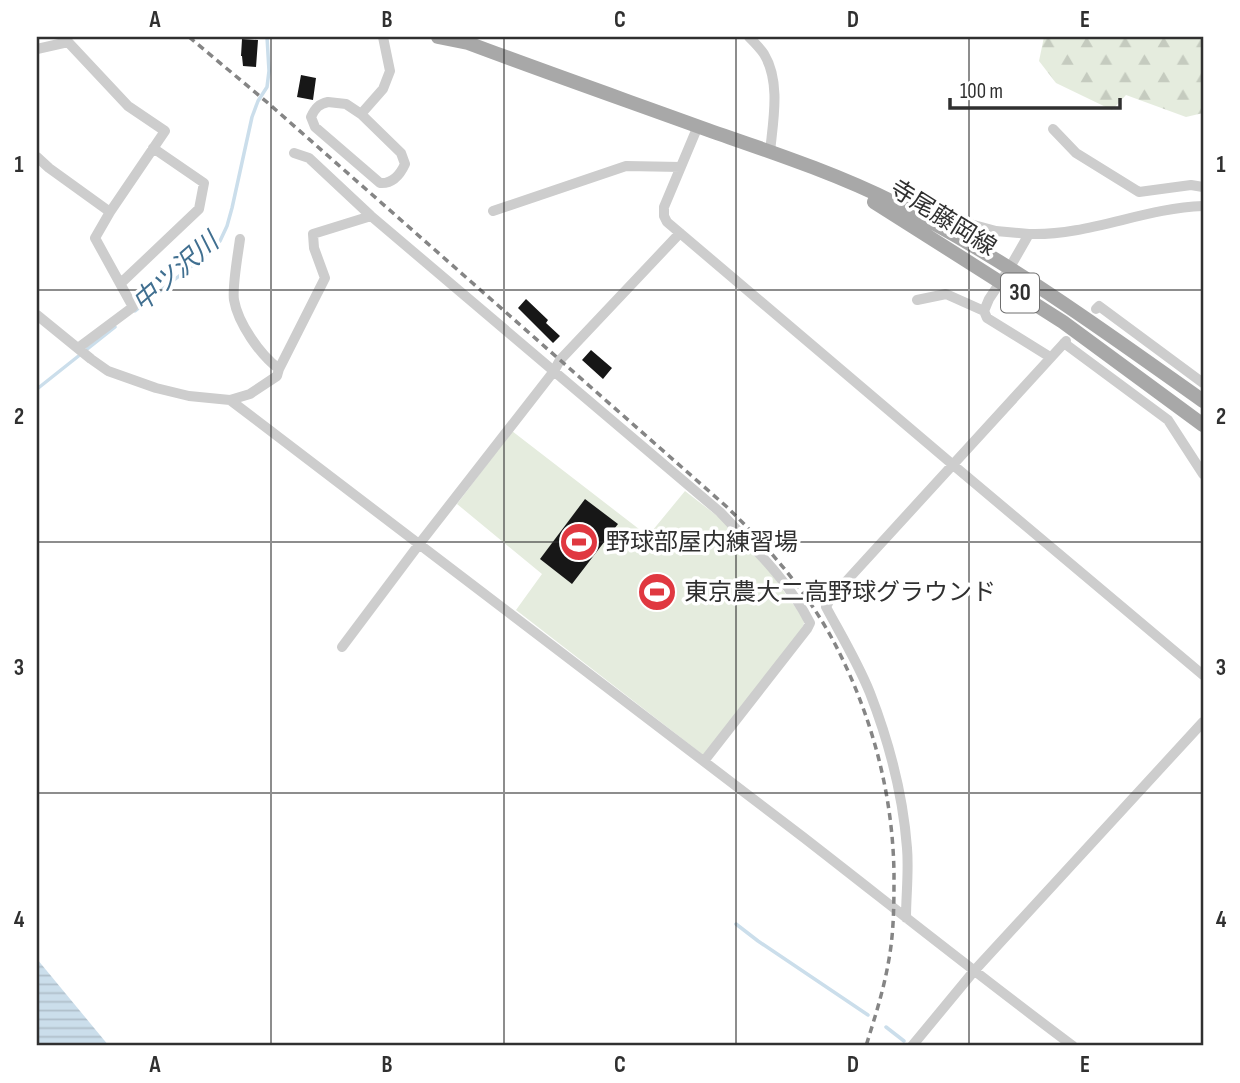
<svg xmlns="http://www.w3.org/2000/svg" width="1240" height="1083" font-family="'Sofia Sans Condensed','Noto Sans JP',sans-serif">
	<defs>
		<pattern id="forest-firs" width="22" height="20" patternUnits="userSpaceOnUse" patternTransform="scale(1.75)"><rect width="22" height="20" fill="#e5ecde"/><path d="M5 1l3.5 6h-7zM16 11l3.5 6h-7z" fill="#c5cbbf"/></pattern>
		<pattern id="water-rules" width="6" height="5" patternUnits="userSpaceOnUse" patternTransform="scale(1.75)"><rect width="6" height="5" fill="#cbdeeb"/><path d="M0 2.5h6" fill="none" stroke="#afbfca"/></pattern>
	</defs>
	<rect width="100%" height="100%" fill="#fff"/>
	<!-- forest -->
	<path fill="url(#forest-firs)" d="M1044 37H1203V113L1186 117 1126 95 1112 110 1056 83 1039 61Z"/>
	<!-- garden -->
	<path fill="#e5ecde" d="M512 431 648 536 685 491 725 522 765 565 803 618 804 623 802 629 705 754H702L516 610 542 574 457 504Z"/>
	<!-- water -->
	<path fill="url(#water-rules)" d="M37 959 109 1046H37Z"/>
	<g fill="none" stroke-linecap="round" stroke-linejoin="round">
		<!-- stream -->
		<path stroke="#cbdeeb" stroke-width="3.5" d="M135 311 203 257 220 241 227 226 232 208 252 117 258 101 267 87 269 71 267 37
			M37 389 115 327
			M736 924 758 941 868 1015
			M886 1027 904 1041"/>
	</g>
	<!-- building -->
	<path fill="#171717" d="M242 39 258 40 256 67 243 66 242 56H241Z
		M301 75 316 78 313 100 297 97Z
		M526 299 548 320 546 323 560 336 553 343 518 308Z
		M591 350 612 368 603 379 582 360Z
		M585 499 618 524 572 584 540 559Z"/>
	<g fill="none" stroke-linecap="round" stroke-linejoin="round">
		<!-- minor -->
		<path stroke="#cdcdcd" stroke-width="10" d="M749 37C754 42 760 48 764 54 781 82 773 121 770 152
			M37 49 68 42 128 106 165 131 110 212 95 238 133 307 78 348
			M328 102 346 104 361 114 401 153 405 164C400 175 393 184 380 183L315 127 311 117C315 108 319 104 328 102Z
			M361 114 383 89 390 71 383 37
			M698 126 664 207V216L667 222 952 464 1203 675
			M1053 129 1076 153 1139 192 1191 185 1203 187
			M294 153 309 158 371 216 720 512C752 546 789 581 810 623L807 629 704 761
			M37 157 49 168 110 212
			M493 211 626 166 681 167
			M948 218 996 231 1029 234
			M240 239C238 254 232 287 234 300 238 323 260 355 279 369
			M121 283 199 209 204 183 153 148
			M917 300 946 294 984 311
			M1096 309 1099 306 1203 383
			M37 315 91 359 108 371 156 388 189 396 230 400 250 394 277 376 279 369 325 278 314 248 313 234 371 216
			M1064 343 1168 420 1203 474
			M1050 357 987 318 984 311 989 299 1009 269 1029 234C1088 236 1144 208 1203 206
			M230 400C422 545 613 691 803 837 893 907 982 978 1073 1046
			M342 647 420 543 554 371 560 360 680 233
			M906 918C906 895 909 871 907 848 903 795 889 742 870 693 858 663 841 635 826 607L830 599 1066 341
			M912 1046 974 971 1203 722"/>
		<!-- major -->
		<path stroke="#a8a8a8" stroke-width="14" d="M438 37 468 43C548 73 628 101 708 130 771 152 835 173 895 203 1005 258 1104 331 1203 401
			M874 202 1063 322 1203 425"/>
		<!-- rail -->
		<path stroke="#858585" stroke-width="3.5" stroke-dasharray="7 5" stroke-linecap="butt" d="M189 37 268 103 727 507C771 550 813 598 840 654 874 723 893 798 894 874 894 902 894 931 889 959 884 989 875 1017 866 1046"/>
	</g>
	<!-- grid -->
	<path fill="none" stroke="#303030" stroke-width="2" stroke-opacity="0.55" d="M271 37V1046M504 37V1046M736 37V1046M969 37V1046M37 290H1203M37 542H1203M37 793H1203"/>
	<!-- icons -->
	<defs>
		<symbol id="stadium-disc" viewBox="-11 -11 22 22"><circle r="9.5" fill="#e03840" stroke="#fff"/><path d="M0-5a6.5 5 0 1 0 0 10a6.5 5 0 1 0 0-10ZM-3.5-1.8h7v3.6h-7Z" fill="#fff"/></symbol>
	</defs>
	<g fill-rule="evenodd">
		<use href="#stadium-disc" x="557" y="520" width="44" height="44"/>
		<use href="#stadium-disc" x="635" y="570" width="44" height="44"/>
	</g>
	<g text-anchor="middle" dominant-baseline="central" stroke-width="7" stroke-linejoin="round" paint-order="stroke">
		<!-- shield labels -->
		<rect fill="#fff" stroke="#6e6e6e" stroke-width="2" x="1001" y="273.5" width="38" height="39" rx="5"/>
		<g font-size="23" font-weight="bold" fill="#303030">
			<text x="1020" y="293">30</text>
		</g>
		<!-- street labels -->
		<g font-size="24" fill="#303030" stroke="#fff">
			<text transform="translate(943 218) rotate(32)">寺尾藤岡線</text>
		</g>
		<!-- poi labels -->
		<g font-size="24" fill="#303030" stroke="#fff" text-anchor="start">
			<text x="606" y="542">野球部屋内練習場</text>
			<text x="684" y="592">東京農大二高野球グラウンド</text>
		</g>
		<!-- water labels -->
		<g font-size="26" font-style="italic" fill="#406f90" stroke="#fff">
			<text transform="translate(176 273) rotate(-41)">中ツ沢川</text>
		</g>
	</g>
	<!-- border -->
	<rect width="1240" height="1083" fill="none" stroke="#ffffff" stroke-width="77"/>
	<!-- scale -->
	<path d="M950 98v10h170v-10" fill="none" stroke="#303030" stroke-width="3.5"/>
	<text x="960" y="98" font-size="21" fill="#303030" stroke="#ffffff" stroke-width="5" paint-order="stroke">100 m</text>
	<rect x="38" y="38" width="1164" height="1006" fill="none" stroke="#303030" stroke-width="2.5"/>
	<g font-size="23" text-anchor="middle" font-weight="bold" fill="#303030">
		<text x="155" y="27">A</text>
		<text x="387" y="27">B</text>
		<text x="620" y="27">C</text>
		<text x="853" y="27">D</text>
		<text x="1085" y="27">E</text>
		<text x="19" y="172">1</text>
		<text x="1221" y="172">1</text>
		<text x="19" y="424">2</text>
		<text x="1221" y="424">2</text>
		<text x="19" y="675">3</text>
		<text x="1221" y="675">3</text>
		<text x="19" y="927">4</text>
		<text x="1221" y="927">4</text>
		<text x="155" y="1072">A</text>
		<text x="387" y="1072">B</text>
		<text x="620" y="1072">C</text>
		<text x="853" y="1072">D</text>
		<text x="1085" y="1072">E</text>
	</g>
</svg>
